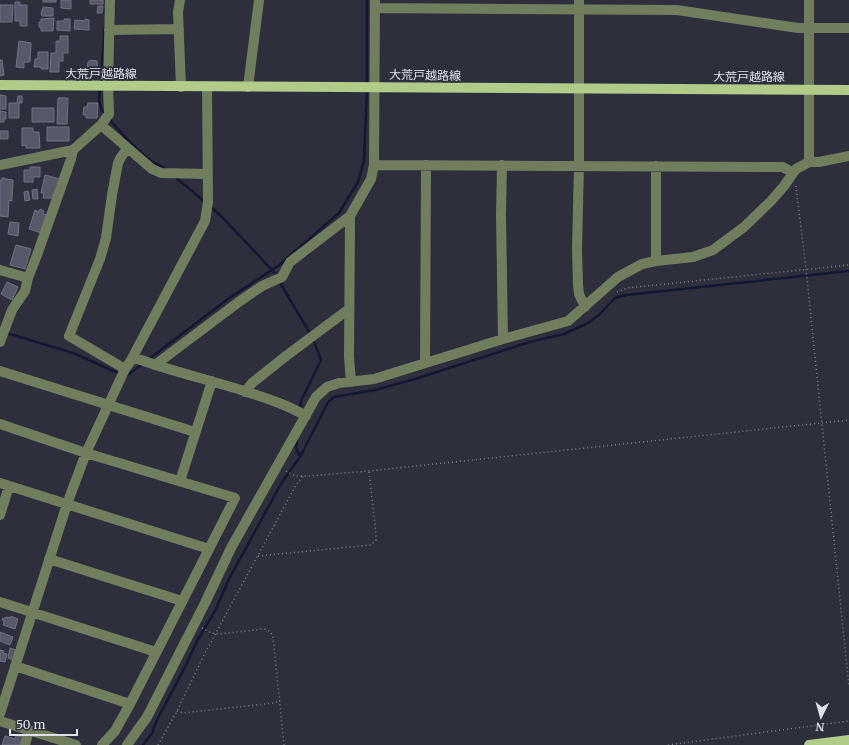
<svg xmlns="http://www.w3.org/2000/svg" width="849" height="745" font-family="Merriweather,'Noto Sans JP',serif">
	<rect width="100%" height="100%" fill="#2d2f3d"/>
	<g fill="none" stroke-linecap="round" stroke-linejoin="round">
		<!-- stream -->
		<path stroke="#141731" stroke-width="2.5" d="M101 83 105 24
			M367 85V0
			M100 88C99 98 98 106 105 114
			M109 119C120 132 139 152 153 162 157 165 163 165 166 170
			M175 177 205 202
			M210 206 223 218 272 270 277 276
			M279 281 311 335
			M7 333 76 354 120 374
			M149 359 228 299 278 266 339 213 358 182 364 160 367 90
			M126 376 143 364
			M300 411 301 401 321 360 313 339
			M297 437 296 448 300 457
			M143 745 152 733 157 720 185 667 198 639 215 611 229 579 282 482 300 457 328 402 334 397 375 390 415 379 530 342 564 334 588 323 600 314 615 298 626 295 849 271"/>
	</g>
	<!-- building -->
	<path fill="#565969" stroke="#707383" d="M43 0H56V2H43Z
		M61 0H71V9L61 8Z
		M90 0H103V4H90Z
		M15 2H20V5H27V26H20V21H15Z
		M0 5H13L12 22H0Z
		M98 6H103L102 13H97Z
		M43 7 53 8V16H42V14H41Z
		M54 18 53 31H41V27H39V22H41V19Z
		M64 19H70V31L57 30V21H64Z
		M85 19 89 20V30L74 29 75 20 85 21Z
		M60 36H68V53H63V61H59V72H50L51 53H56V41H60Z
		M19 41 31 43 30 62H24V68L16 67Z
		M38 52H48V69H41V67H34L35 59H38Z
		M0 60H2L4 75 0 76Z
		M90 60 97 61 98 74 87 73 88 62H89Z
		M70 70H75V78L70 77Z
		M0 95 6 96V109H0Z
		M18 96H22V103H19V118H9V103H17Z
		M58 98H68L67 124H57Z
		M88 103H98L97 118H86V115H83L84 107H87Z
		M32 108H54V122H32Z
		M0 111 6 112V119H4V122H0Z
		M47 127H69V141H47Z
		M22 128H33V132H39L40 148H26V145L22 146Z
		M0 131H8V139H0Z
		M30 167H40V177H33V182H24V170H30Z
		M45 175 60 179 53 198H43L44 193H41Z
		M2 178H5V179L13 180 12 201 9 200 8 217 0 216V180H2Z
		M37 189 38 199H33L32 190Z
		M28 191 30 200 25 201 24 192Z
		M40 209 44 211 43 214 48 215 42 233 29 229 35 210 39 212Z
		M10 222 19 223 18 236 8 234Z
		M16 245 31 249 25 269 10 265Z
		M7 282 18 287 12 300 1 294Z
		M11 616 18 619 15 629 3 625 4 622 2 619 7 617 11 618Z
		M0 632 13 637 10 645 0 641Z
		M10 648 16 650 13 660 8 658Z
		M0 650 4 651 3 653 7 654 5 662 0 661Z
		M16 735 23 737 20 745H2L5 736 15 739Z"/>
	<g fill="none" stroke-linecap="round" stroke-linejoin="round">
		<!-- path -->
		<path stroke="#81838f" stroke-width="1.5" stroke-dasharray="1 3" stroke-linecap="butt" d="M796 186 806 269 849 687
			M617 292 627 288 849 265
			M286 471 295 476H309L369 471 849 420
			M258 556 371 545 376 540V535L369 471
			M202 628 211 633 220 634 263 629C269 630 271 632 273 637L284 745
			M177 711 183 713 274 703 280 701
			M158 745 176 713 205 653 296 485 303 476
			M668 745 849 721"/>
		<!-- minor -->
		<path stroke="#717e5e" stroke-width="10" d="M180 0 178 12 181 87
			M579 0V166L577 249 578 284 579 294 585 307
			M809 0V162
			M375 8 677 10 798 28H849
			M109 30 179 29
			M248 87 259 0
			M101 125 152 169 161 173 207 174
			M0 165 73 150 101 125 109 114 108 86 110 0
			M374 165 783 167 793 173
			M502 165 501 215 503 339
			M656 166V261
			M350 216 349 357 351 382
			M0 270 28 278
			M0 342 12 310 25 291 28 278 37 255 71 159 73 150
			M133 357C169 371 207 379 244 391 265 398 286 404 306 416
			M425 363 426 165
			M155 365 240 301 262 286 282 277 290 262 350 216 371 179 374 165 375 0
			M125 369 69 336 100 259 106 238 112 195 118 163 121 157 127 149
			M0 371 195 432
			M245 392 252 383 286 356 349 309
			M0 424 86 453 235 498 130 704 115 731 102 745
			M180 481 212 381
			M0 483 209 549
			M0 515 9 486
			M49 559 182 601
			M0 602 156 652
			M15 666 130 704
			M0 714 67 504 86 453 125 369 130 362 205 221 208 202 207 87
			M0 721 76 745
			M25 745 29 730
			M127 745 147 717 205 603 231 548 316 397 327 387 339 383 374 379 503 339 568 321 618 277 642 264 656 261 693 257 713 250 744 227 771 201 784 186 796 169 809 162H819L849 156"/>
		<!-- major -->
		<path stroke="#b1cb88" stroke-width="10" d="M0 85 849 90
			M809 745 849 740"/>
	</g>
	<g text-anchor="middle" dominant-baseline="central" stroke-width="3.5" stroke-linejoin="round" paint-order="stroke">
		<!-- street labels -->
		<g font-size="12" fill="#e0e2eb" stroke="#2d2f3d">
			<text x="101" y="73">大荒戸越路線</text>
			<text transform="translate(425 75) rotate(1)">大荒戸越路線</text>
			<text x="749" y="76">大荒戸越路線</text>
		</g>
	</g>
	<!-- north arrow -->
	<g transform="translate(821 717) rotate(185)" stroke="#2d2f3d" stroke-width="3" paint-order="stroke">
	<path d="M0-3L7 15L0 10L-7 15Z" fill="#e0e2eb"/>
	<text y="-6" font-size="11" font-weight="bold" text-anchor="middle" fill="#e0e2eb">N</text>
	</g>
	<!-- scale -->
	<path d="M10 729v6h67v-6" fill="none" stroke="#e0e2eb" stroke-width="2"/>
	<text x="16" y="729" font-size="12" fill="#e0e2eb" stroke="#2d2f3d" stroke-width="3" paint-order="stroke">50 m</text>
</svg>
